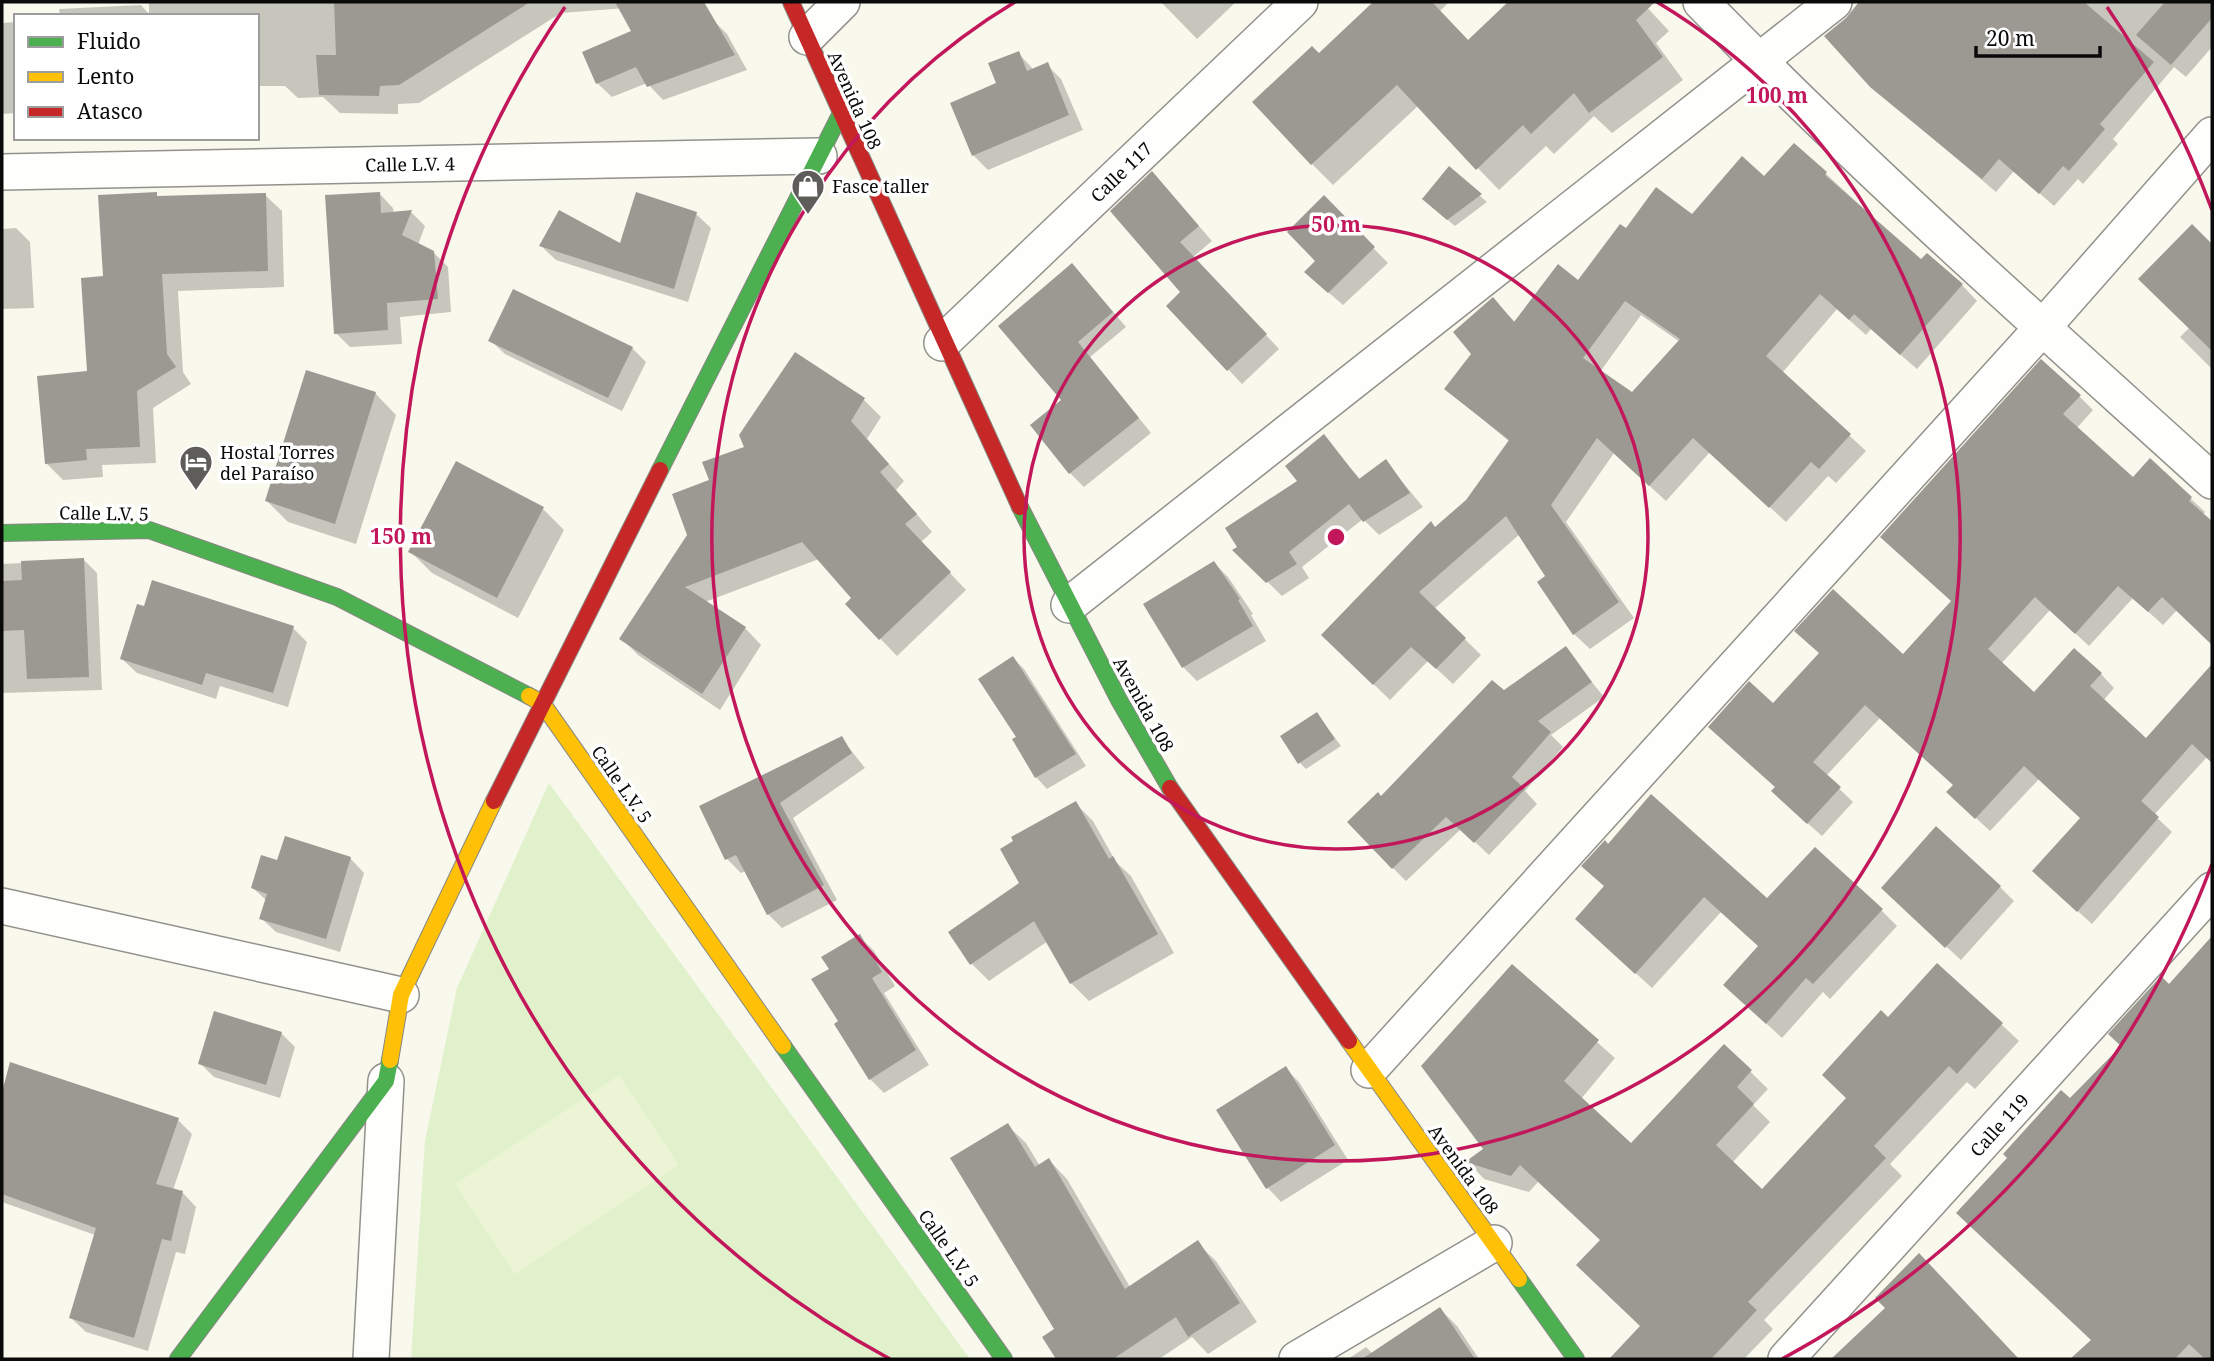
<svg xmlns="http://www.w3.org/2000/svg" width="2214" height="1361" font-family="'Noto Serif',serif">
	<rect width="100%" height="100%" fill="#f9f8ed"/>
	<!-- green -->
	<path fill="#e0f1cb" d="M549 783 970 1359H411L425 1141 457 988Z"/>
	<!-- pitch -->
	<path fill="#ebf5d5" d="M619 1075 679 1165 515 1274 455 1184Z"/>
	<!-- shadow -->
	<path fill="#0003" fill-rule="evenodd" d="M149 2H414V15L435 2H704L561 13 419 103 398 104V114L340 113 323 97 298 98 285 86H257V16H60L59 9 141 5 149 14Z
		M1161 2H1236L1197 39Z
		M1376 2H1449L1440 11 1469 41 1511 2H1642L1669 31 1656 43 1683 80 1612 133 1594 116 1554 154 1546 146 1499 190 1418 106 1333 185 1312 164 1319 56Z
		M1863 2H2212V47L2186 77 2174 67 2113 139 2118 144 2083 184 2078 179 2054 206 2014 171 1996 192 1871 86 1848 19Z
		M713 20 727 34 747 70 663 100 647 83 612 97 597 83Z
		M16 22V113L2 114V23Z
		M1018 53 1034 70 1047 65 1061 79 1083 130 988 170 973 155 998 84Z
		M1449 169 1487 202 1455 226 1431 206Z
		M1825 173 1922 262 1962 285 1977 301 1917 369 1871 329 1866 335 1837 309 1782 373 1866 451 1836 483 1828 476 1786 522 1710 452 1666 501 1614 453 1566 522 1634 618 1590 649 1574 634 1547 577 1520 534 1434 609 1481 655 1453 684 1428 661 1390 700 1323 635 1468 502 1510 442 1446 389 1474 354 1493 299 1516 323 1579 283 1626 230 1692 216 1765 179ZM1641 315 1680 342 1633 394 1600 372Z
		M1166 188 1212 241 1193 257 1279 349 1242 384 1168 306 1183 293Z
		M379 193 393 208 394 214 411 212 425 226 418 245 433 252 448 267 451 312 400 317 402 344 350 347 336 333Z
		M265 195 282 211 284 287 178 291 183 372 191 384 153 408 156 463 102 465 103 477 63 480 46 463 89 373 105 278Z
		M1324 198 1388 263 1343 305 1321 286 1318 261Z
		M696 214 711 228 688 302 556 260 541 246H621Z
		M2192 227 2212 247V369L2180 337 2190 327Z
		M16 228 30 242 34 308 2 309V229Z
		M1086 280 1126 327 1090 357 1151 433 1084 487 1070 473 1063 401Z
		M490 340 632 348 646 362 622 411 505 354Z
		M796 355 864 400 881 417 867 439 904 481 896 490 932 532 921 542 966 590 897 656 847 604 853 598 819 559 705 602 745 628 761 645 720 710 638 655 621 638 689 536 711 481 746 448Z
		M375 393 396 415 356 544 288 522 267 501Z
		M2079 396 2093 410 2076 429 2133 480 2150 461 2205 512 2203 515 2212 524V643L2177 610 2163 625 2133 598 2089 646 2050 610 2001 664 2034 694 2101 674 2114 688 2103 701 2146 740 2212 667V762L2207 757 2154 815 2172 832 2092 924 2049 885 2082 818 2039 779 1990 831 1963 806 1955 785 1880 718 1826 776 1853 802 1822 836 1787 805 1776 788 1773 706 1903 656 1953 602 1896 550Z
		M1323 437 1361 480 1386 462 1423 507 1379 535 1363 519 1302 567 1309 578 1282 596 1235 550 1300 482Z
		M543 509 564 530 518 618 432 573 411 552Z
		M84 560 97 573 102 690 2 693V564Z
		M1214 563 1228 577 1253 614 1251 615 1266 641 1197 681 1183 667Z
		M293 628 307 642 288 707 220 686 216 699 137 673 122 659Z
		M1565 649 1604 697 1551 735 1563 747 1525 791 1537 804 1489 855 1461 829 1406 881 1393 868 1381 798 1504 693Z
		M1013 658 1024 669 1086 766 1047 789 1036 777 1019 738Z
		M1317 714 1341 746 1306 769 1300 763Z
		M842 739 865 768 793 818 837 900 782 928 768 914 746 871 741 873 727 859 702 807Z
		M1075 803 1093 821 1116 862 1131 876 1174 953 1089 1001 1071 983 1048 941 989 981 971 963Z
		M1608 846 1768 901 1881 910 1897 926 1830 999 1823 992 1782 1038 1725 985 1760 947 1721 912 1652 988 1593 934 1605 887 1583 866Z
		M350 858 364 873 340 952 276 932 261 918 267 901 253 888 278 862Z
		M2000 887 2014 901 1961 960 1897 902Z
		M859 936 874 951 895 986 884 993 929 1065 884 1093 870 1079 840 1022 831 969Z
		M2201 952 2212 962V1182L2199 1196 2212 1208V1359H2073L2093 1341 2070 1101 2123 1047 2169 986Z
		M1512 967 1615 1058 1581 1099 1631 1146 1724 1046 1768 1089 1753 1105 1770 1122 1732 1163 1762 1191 1848 1098 1888 1019 2001 1024 2019 1041 1975 1089 1967 1082 1890 1164 1902 1176 1764 1320 1773 1329 1744 1359H1626L1618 1352 1642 1326 1602 1240 1539 1181 1529 1192 1484 1179 1468 1162 1485 1149Z
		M281 1033 295 1047 280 1098 214 1077 200 1063Z
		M1285 1068 1299 1082 1348 1160 1281 1202 1267 1187Z
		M2 1087 178 1120 192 1134 173 1190 182 1192 196 1207 185 1254 176 1252 148 1351 86 1332 71 1318 95 1235 2 1202V1146L7 1130 2 1128Z
		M1007 1125 1026 1143 1040 1166 1049 1160 1067 1179 1130 1287 1197 1243 1216 1261 1257 1322 1208 1354 1192 1337 1159 1359H1059L1044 1338 1056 1330Z
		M1932 1269 2017 1359H1845L1840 1353Z
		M1440 1309 1457 1326 1479 1359H1348L1366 1347 1373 1354Z"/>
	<!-- building -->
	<path fill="#9c9993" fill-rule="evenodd" d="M334 2H530L399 85 380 86 379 96 319 95 316 55H336Z
		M615 2H704L735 55 647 87 636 67 596 84 582 52 631 31Z
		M1373 2H1432L1468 40 1508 2H1655L1636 20 1663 57 1589 113 1574 93 1531 134 1523 125 1476 170 1397 85 1311 165 1252 102 1312 46 1319 53Z
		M1859 2H2084L2154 62 2100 124 2105 129 2069 171 2063 166 2039 194 1999 159 1982 179 1870 87 1824 36 1846 18Z
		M2165 2H2212V18L2171 65 2136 35Z
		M1019 51 1027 71 1048 62 1069 115 972 156 950 103 996 83 988 63Z
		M1794 143 1827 172 1825 175 1921 259 1927 253 1963 284 1900 355 1854 314 1849 320 1820 294 1766 356 1851 434 1819 469 1811 462 1769 508 1693 438 1649 486 1597 438 1551 505 1619 602 1573 635 1537 582 1545 576 1506 516 1419 592 1466 638 1436 669 1411 647 1373 685 1321 635 1431 521 1435 527 1466 500 1509 440 1444 389 1471 354 1453 332 1493 297 1514 322 1558 264 1578 280 1620 224 1626 228 1656 187 1692 214 1742 156 1764 176ZM1625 301 1680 339 1632 392 1583 358Z
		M1449 166 1482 194 1447 220 1422 199Z
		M1152 171 1199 226 1180 242 1267 334 1227 371 1166 306 1180 292 1110 211Z
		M157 192V196L266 193 268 271 162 274 167 354 176 367 137 391 140 447 86 449 87 460 45 464 37 376 87 371 81 278 103 276 98 195Z
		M380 192 381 213 412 210 402 235 434 251 438 299 387 303 388 330 334 334 325 195Z
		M636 192 697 212 674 289 539 246 559 210 620 243Z
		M1324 195 1375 247 1328 293 1304 272 1315 261 1287 232Z
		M2192 224 2212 244V351L2138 279Z
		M1072 263 1113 312 1078 342 1139 418 1069 474 1030 425 1061 400 998 326Z
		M513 289 633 347 608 398 488 341Z
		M795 352 865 398 851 421 889 464 880 472 917 514 905 524 951 572 879 640 845 604 851 598 802 542 685 587 746 627 702 694 619 639 687 535 672 494 709 480 702 462 744 447 739 435Z
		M2041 359 2081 395 2063 414 2133 477 2150 458 2192 497 2189 501 2212 521V645L2162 597 2148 612 2118 586 2075 634 2035 597 1988 649 2034 692 2074 648 2102 673 2090 686 2146 738 2212 664V763L2192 744 2141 801 2159 817 2077 912 2032 871 2080 818 2024 766 1975 819 1946 792 1953 785 1865 705 1813 762 1841 787 1807 824 1771 791 1775 787 1708 727 1749 681 1773 703 1819 653 1794 631 1833 589 1903 654 1951 601 1880 537Z
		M306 370 376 392 335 524 265 501Z
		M1324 434 1359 479 1386 459 1410 493 1363 522 1349 504 1289 552 1297 564 1266 583 1232 550 1237 547 1225 528 1297 481 1285 466Z
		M456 461 544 507 497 598 408 552Z
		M84 558 89 677 27 679 24 630 2 631V581L22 580 21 561Z
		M1214 561 1240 599 1238 600 1253 626 1182 668 1143 604Z
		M152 580 294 626 273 693 206 673 202 685 120 659 137 604 144 606Z
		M1566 646 1592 682 1538 721 1551 732 1512 777 1525 789 1474 843 1446 817 1392 869 1347 822 1378 792 1381 796 1492 680 1504 690Z
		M1013 656 1076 754 1035 778 1012 739 1016 737 978 679Z
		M1317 712 1335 739 1298 764 1280 736Z
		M842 736 852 753 780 803 824 885 767 915 736 855 725 860 699 806Z
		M1651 794 1767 898 1815 847 1883 909 1813 984 1806 978 1766 1024 1723 985 1758 946 1704 897 1635 974 1575 919 1604 886 1581 866 1605 840 1608 844Z
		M1076 801 1109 859 1113 856 1158 934 1070 984 1034 921 970 965 948 932 1019 883 1000 849 1013 841 1011 837Z
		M1936 826 2001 886 1945 948 1881 888Z
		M285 836 351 857 326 939 259 919 267 894 251 888 261 855 277 860Z
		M860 934 882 972 872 978 916 1050 869 1080 834 1024 838 1021 811 979 829 969 821 957Z
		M2212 936V1359H2205L2189 1344 2175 1359H2070L2091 1340 1956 1213 2007 1158 2003 1154 2061 1090 2070 1098 2121 1046 2108 1034 2161 976 2169 984Z
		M1937 963 2003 1023 1957 1074 1949 1066 1874 1146 1886 1158 1748 1302 1757 1310 1711 1359H1609L1640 1326 1576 1265 1600 1240 1520 1165 1511 1176 1465 1162 1483 1149 1421 1066 1512 964 1599 1040 1564 1081 1631 1143 1724 1044 1752 1070 1737 1087 1754 1104 1716 1145 1762 1189 1846 1098 1822 1075 1881 1010 1888 1017Z
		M214 1011 282 1032 266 1085 198 1064Z
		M10 1062 179 1118 156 1184 183 1191 171 1241 162 1239 134 1338 69 1318 96 1228 2 1194V1092Z
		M1286 1066 1335 1145 1266 1189 1216 1110Z
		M1008 1123 1035 1167 1049 1158 1125 1289 1198 1240 1240 1303 1188 1337 1176 1317 1113 1359H1056L1042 1337 1054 1329 950 1158Z
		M1919 1253 2019 1359H1831L1885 1308 1875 1298Z
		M1440 1307 1475 1359H1362Z"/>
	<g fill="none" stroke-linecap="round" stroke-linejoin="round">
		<defs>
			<path id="street" d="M1701 2C1863 169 2039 324 2212 481
				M807 37 842 2
				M2 172 819 156
				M942 343 1300 2
				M1069 605 1834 2
				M2 906 401 995
				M1369 1070 2043 327 2212 135
				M371 1359 386 1081
				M1297 1359 1494 1243
				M1786 1359 2212 890"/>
			<path id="fast" d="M660 470 840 115
				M1020 507 1119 700 1170 788
				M2 533 149 530 337 597 529 696
				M783 1046 1004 1359
				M1519 1279 1576 1359
				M178 1359 386 1081 390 1060"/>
			<path id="slow" d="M529 696 542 703 783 1046
				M1349 1041 1519 1279
				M390 1060 401 995 494 801"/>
			<path id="jam" d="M791 2 1020 507
				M1170 788 1349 1041
				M494 801 660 470"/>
		</defs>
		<!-- street casing -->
		<use href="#street" stroke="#92918c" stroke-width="38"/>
		<!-- fast casing -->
		<use href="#fast" stroke="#888883" stroke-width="18"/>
		<!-- slow casing -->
		<use href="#slow" stroke="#888883" stroke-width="18"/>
		<!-- jam casing -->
		<use href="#jam" stroke="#888883" stroke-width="18"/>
		<!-- street -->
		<use href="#street" stroke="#fefefc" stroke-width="35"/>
		<!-- fast -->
		<use href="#fast" stroke="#4caf50" stroke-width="16"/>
		<!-- slow -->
		<use href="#slow" stroke="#ffc107" stroke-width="16"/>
		<!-- jam -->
		<use href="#jam" stroke="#c62828" stroke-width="16"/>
	</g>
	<!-- distance rings -->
	<g fill="none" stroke="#c2185b" stroke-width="3.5">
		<circle cx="1336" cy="537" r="312"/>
		<path d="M1657 2A624 624 0 1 1 1015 2"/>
		<path d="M2212 864A935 935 0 0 1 1782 1359M890 1359A935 935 0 0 1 565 7M2107 7A935 935 0 0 1 2212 210"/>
	</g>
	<!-- icons -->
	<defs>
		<symbol id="shop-pin" viewBox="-11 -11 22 30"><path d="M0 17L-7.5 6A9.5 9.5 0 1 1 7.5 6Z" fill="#5e5d59" stroke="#fff"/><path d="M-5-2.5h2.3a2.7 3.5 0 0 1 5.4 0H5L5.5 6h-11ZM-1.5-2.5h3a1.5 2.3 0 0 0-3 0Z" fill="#fff"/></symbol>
		<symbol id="hotel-pin" viewBox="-11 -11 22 30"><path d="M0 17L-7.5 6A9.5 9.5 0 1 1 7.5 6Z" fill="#5e5d59" stroke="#fff"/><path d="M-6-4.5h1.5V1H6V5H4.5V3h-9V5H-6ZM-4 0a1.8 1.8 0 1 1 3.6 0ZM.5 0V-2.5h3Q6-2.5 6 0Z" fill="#fff"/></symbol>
	</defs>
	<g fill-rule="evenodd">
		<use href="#shop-pin" x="789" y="167" width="38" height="52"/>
		<use href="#hotel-pin" x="177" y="443" width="38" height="52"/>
	</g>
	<g text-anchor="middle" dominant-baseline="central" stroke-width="7" stroke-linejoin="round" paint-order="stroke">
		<!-- street labels -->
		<g font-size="18" fill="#0a0a0a" stroke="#fff">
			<text transform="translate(855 100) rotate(66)">Avenida 108</text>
			<text transform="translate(410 164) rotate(-1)">Calle L.V. 4</text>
			<text transform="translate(1121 172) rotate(-44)">Calle 117</text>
			<text transform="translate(104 513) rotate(1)">Calle L.V. 5</text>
			<text transform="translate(1144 704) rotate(61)">Avenida 108</text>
			<text transform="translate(622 784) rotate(55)">Calle L.V. 5</text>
			<text transform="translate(1999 1125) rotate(-48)">Calle 119</text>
			<text transform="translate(1464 1169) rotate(54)">Avenida 108</text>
			<text transform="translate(949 1248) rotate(55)">Calle L.V. 5</text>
		</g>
		<!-- poi labels -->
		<g font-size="18" fill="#0a0a0a" stroke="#fff" text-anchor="start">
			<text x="832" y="186">Fasce taller</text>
			<text x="220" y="452">Hostal Torres<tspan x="220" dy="21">del Paraíso</tspan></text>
		</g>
	</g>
	<circle cx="1336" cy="537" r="10" fill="#c2185b" stroke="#fff" stroke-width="3.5"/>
	<g font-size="21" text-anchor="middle" font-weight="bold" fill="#c2185b" stroke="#fff" stroke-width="7" stroke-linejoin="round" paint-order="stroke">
		<text x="1777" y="103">100 m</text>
		<text x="1336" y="232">50 m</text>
		<text x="401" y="544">150 m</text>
	</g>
	<!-- border -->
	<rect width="2214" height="1361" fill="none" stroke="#0a0a0a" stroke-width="7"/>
	<!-- legend -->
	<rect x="14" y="14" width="245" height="126" fill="#ffffff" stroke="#9d9d9d" stroke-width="2"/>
	<rect x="28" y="37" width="35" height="10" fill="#4caf50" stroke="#9d9d9d" stroke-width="2"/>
	<text x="77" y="49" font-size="21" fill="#0a0a0a">Fluido</text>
	<rect x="28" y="72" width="35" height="10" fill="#ffc107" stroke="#9d9d9d" stroke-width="2"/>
	<text x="77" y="84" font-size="21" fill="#0a0a0a">Lento</text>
	<rect x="28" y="107" width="35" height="10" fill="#c62828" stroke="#9d9d9d" stroke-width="2"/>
	<text x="77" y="119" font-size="21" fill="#0a0a0a">Atasco</text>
	<!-- scale -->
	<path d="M1976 46v10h124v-10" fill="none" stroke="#0a0a0a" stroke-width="3.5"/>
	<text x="1986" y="46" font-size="21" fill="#0a0a0a" stroke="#ffffff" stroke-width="5" paint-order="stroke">20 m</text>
</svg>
